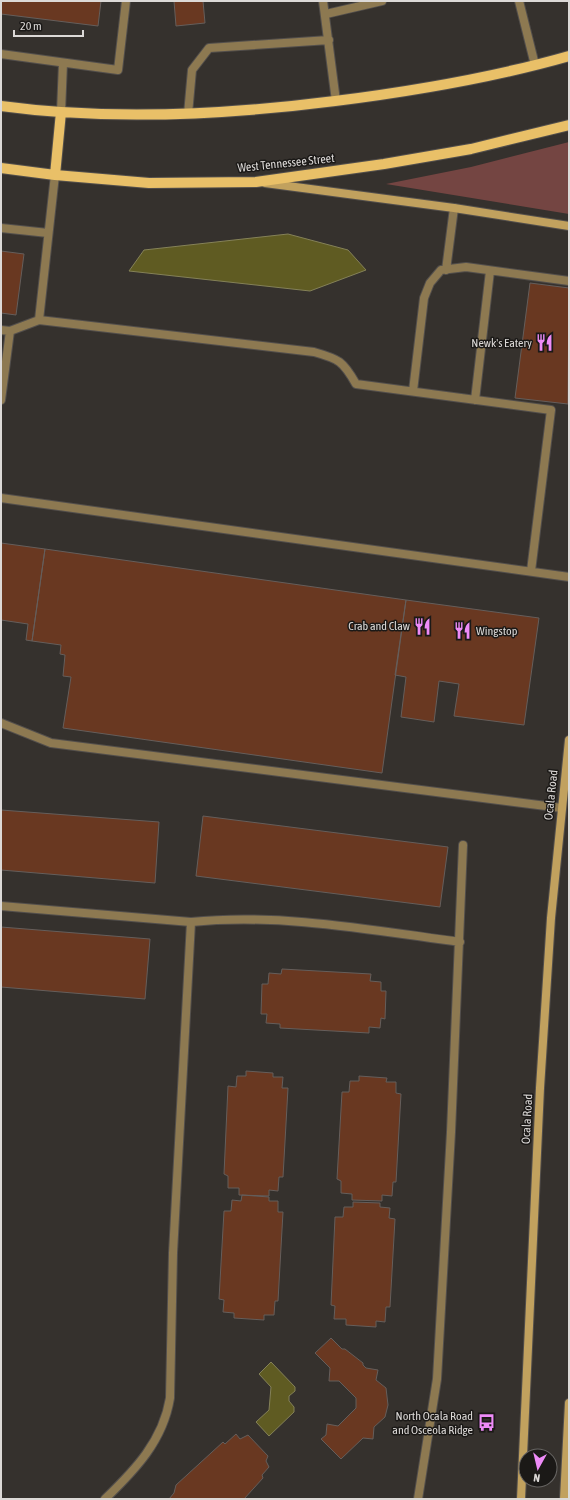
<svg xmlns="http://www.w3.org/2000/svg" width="570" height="1500" font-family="'Asap Condensed',sans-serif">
	<rect width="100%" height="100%" fill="#35312d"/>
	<!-- green -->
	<path fill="#744542" d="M569 142V214L386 184 471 167Z"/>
	<!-- water -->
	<path fill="#5f5b22" stroke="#848158" d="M288 234 348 250 366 270 310 291 129 271 144 250Z
		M271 1362 295 1387V1391L289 1396V1401L294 1407V1412L269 1436 256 1422 269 1410 271 1387 259 1374Z"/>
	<!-- building -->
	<path fill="#693821" stroke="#655e5b" d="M1 1H101L98 26 1 14Z
		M174 1H203L205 23 176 26Z
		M1 251 24 254 16 315 1 313Z
		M530 283 569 288 568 404 515 398Z
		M1 543 45 549 32 641 26 640 28 624 1 620Z
		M45 549 406 600 382 773 63 728 71 677 63 676 65 655 60 654 61 645 32 641Z
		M406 600 539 618 524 725 454 716 459 684 439 681 434 722 401 717 406 677 395 675Z
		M1 810 159 822 155 883 1 870Z
		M203 816 448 847 440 907 196 876Z
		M1 927 150 939 145 999 1 987Z
		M282 969 371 974 370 981 381 982V991H386L385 1019 381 1018 380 1028 369 1027V1033L280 1028V1024L266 1023 267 1014H261L262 984H268L269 973 281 974Z
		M246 1071 273 1073V1077H283L282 1088H288L283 1177H279L278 1191 269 1190V1196L239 1195V1188H228V1176L224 1174 228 1086 236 1087 237 1076H246Z
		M359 1076 387 1078 386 1082H396V1093L401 1094 396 1182H393L392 1196 382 1195V1201L352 1200V1194L341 1193V1181L337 1179 342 1092H349L350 1081H359Z
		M242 1195 269 1197V1201H278V1212H283L278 1301H275L274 1315H264V1320L234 1318V1313L223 1312 224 1300 219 1299 224 1211H231L232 1200 241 1201Z
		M353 1202 380 1203V1207L390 1208 389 1218 395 1219 390 1307H386L385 1322 376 1321V1327L346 1325V1319H334L335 1306 331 1305 335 1217H343L344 1207H353Z
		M331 1338 342 1349H345L363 1363V1365L366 1368 378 1370 376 1380 386 1388 388 1405 385 1417 374 1427 373 1439 363 1438 341 1459 321 1439 326 1435 327 1424 338 1426 356 1408V1398L339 1381H329L330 1368 315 1353Z
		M236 1434 240 1439 248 1435 268 1456 266 1461 269 1467 262 1475 263 1478 244 1499H169L174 1493 176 1485 223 1442 225 1444Z"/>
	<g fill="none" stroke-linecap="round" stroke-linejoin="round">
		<defs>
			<path id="lane" d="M323 1 336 101
				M519 1 535 65
				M326 14 382 1
				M1 54 118 70 126 1
				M61 112 63 63
				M188 114 192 70 209 48 329 40
				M1 228 48 233
				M446 270 454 208
				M39 320 55 175
				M1 330 10 331 39 320 314 352C339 359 343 361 356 384L551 410 531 571
				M413 391 424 298 430 283 441 270 466 267 569 281
				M1 400 10 331
				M475 400 490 271
				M1 498 569 577
				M1 723 51 743 562 808
				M1 906 191 922C281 913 371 930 460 942
				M105 1499C135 1470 163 1441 170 1398L173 1253 191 922
				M418 1499 437 1379 451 1132 463 845"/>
			<path id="secondary" d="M265 183 454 208 569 226
				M521 1499 540 1088 551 918 569 740
				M564 1499 569 1403"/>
			<path id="primary" d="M1 106C111 121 225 115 335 101 414 91 492 78 569 56
				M1 168 55 175 149 183 256 182 384 164 471 149 569 125
				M55 175 61 112"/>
		</defs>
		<!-- lane casing -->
		<use href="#lane" stroke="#534f4c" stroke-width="10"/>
		<!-- secondary casing -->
		<use href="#secondary" stroke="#534f4c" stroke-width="10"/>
		<!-- primary casing -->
		<use href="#primary" stroke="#534f4c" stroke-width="12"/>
		<!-- lane -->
		<use href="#lane" stroke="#8d7951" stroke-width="8"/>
		<!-- secondary -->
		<use href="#secondary" stroke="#c1a15e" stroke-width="8"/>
		<!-- primary -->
		<use href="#primary" stroke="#e9c068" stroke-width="10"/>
	</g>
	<!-- icons -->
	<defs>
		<symbol id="restaurant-bare" viewBox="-9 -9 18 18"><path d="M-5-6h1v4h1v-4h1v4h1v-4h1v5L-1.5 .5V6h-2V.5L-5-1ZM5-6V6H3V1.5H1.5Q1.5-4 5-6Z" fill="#ee8bf8" stroke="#1b1917" stroke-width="2.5" paint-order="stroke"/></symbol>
		<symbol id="bus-bare" viewBox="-9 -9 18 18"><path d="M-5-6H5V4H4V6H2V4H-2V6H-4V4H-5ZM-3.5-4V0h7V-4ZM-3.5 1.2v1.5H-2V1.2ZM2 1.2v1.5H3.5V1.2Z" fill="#ee8bf8" stroke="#1b1917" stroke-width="2.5" paint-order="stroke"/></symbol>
	</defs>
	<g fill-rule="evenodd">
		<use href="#restaurant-bare" x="532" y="330" width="25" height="25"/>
		<use href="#restaurant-bare" x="410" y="614" width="25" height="25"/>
		<use href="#restaurant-bare" x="450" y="618" width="25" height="25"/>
		<use href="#bus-bare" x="474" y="1410" width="25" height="25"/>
	</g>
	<g text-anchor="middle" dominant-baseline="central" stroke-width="3" stroke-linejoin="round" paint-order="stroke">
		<!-- street labels -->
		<g font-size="12" fill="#dcd9d7" stroke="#1b1917">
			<text transform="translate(286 163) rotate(-6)">West Tennessee Street</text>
			<text transform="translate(551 795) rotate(-84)">Ocala Road</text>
			<text transform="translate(527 1119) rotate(-87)">Ocala Road</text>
		</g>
		<!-- poi labels -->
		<g font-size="12" fill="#dcd9d7" stroke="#1b1917" text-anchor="end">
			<text x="532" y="343">Newk's Eatery</text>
			<text x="410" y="626">Crab and Claw</text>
			<text x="476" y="631" text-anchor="start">Wingstop</text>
			<text x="473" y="1416">North Ocala Road<tspan x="473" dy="14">and Osceola Ridge</tspan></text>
		</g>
	</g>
	<!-- border -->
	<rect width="570" height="1500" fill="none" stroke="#dcd9d7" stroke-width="4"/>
	<!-- north arrow -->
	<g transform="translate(538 1468) rotate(188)"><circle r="19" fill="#1b1917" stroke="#686664"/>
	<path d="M0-3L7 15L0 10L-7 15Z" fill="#ee8bf8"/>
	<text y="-6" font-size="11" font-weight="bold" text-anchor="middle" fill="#dcd9d7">N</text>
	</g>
	<!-- scale -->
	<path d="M14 30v6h69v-6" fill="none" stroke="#dcd9d7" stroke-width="2"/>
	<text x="20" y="30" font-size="12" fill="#dcd9d7" stroke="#1b1917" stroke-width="3" paint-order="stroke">20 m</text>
</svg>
